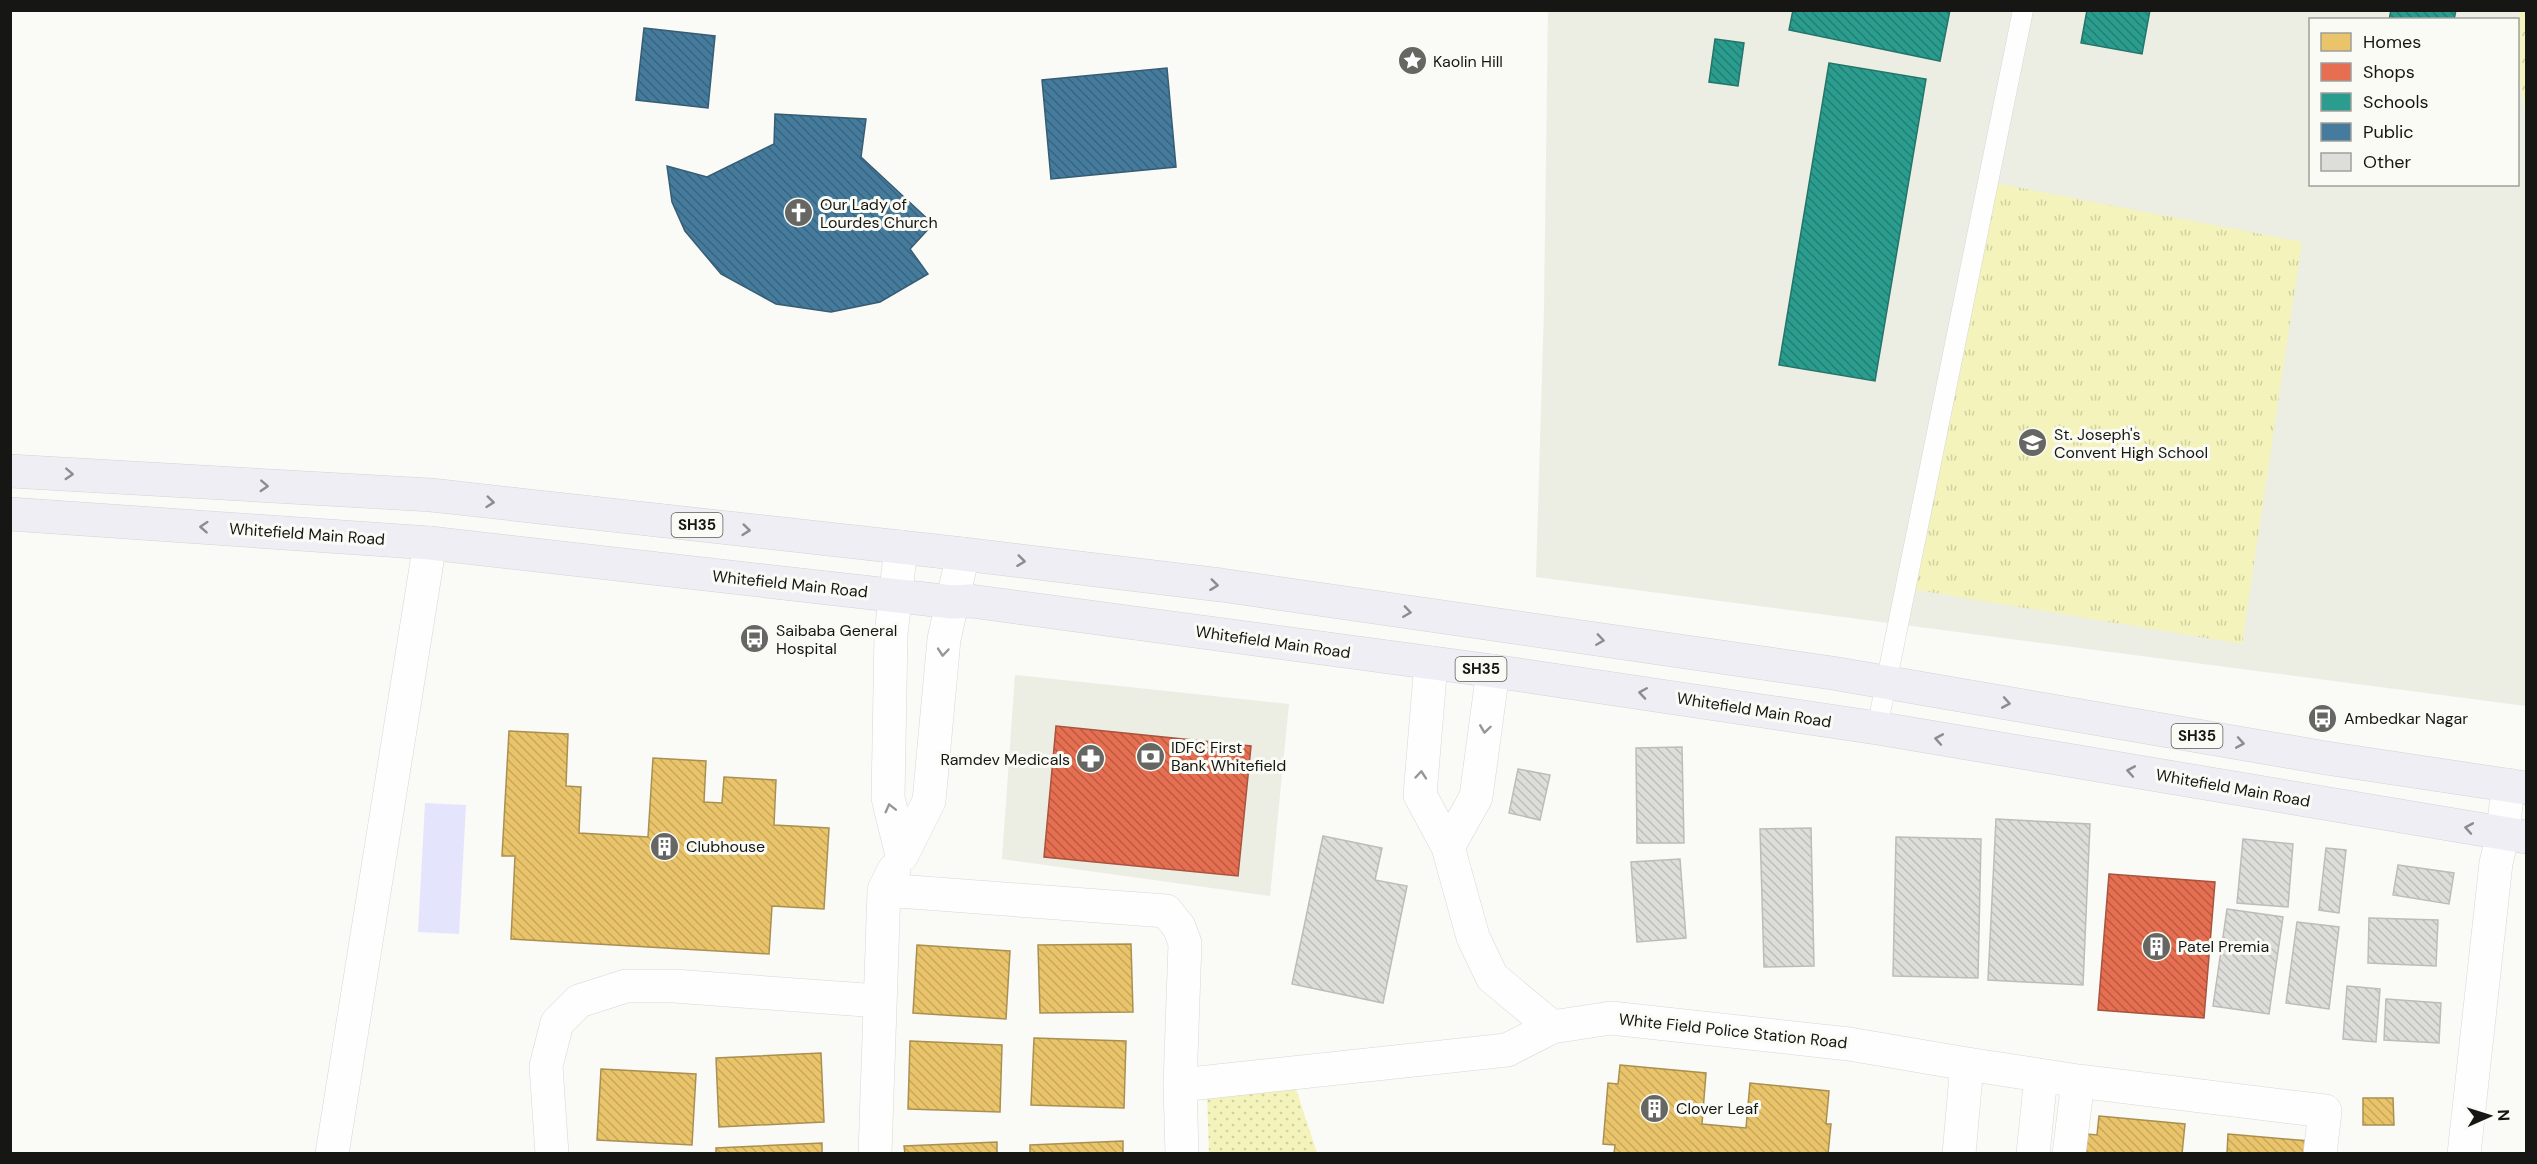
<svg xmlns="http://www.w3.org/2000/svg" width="2537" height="1164" font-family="'DM Sans',sans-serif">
	<defs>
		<pattern id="grass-dots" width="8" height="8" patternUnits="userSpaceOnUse" patternTransform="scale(1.5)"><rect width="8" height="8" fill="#f3f3bb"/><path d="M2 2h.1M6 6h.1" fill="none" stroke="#d0d0a0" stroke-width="1.8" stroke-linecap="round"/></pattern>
		<pattern id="forest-crowns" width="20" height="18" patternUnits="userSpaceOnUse" patternTransform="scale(1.5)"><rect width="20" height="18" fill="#f3f3bb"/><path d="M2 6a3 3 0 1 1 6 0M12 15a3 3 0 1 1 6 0" fill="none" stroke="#d0d0a0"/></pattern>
		<pattern id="park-tufts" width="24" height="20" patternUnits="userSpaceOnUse" patternTransform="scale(1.5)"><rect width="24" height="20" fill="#f3f3bb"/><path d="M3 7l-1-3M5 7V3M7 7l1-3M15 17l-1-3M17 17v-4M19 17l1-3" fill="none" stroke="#d0d0a0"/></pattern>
		<pattern id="homes-back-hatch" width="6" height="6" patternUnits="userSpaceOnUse" patternTransform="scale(1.5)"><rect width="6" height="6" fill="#e9c46a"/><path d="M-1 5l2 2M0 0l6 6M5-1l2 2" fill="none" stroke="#c7a85b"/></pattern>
		<pattern id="shops-back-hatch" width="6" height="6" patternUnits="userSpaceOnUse" patternTransform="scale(1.5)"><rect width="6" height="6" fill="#e76f51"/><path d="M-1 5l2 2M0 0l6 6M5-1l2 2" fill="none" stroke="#ba5a42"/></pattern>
		<pattern id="schools-back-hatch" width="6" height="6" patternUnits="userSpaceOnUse" patternTransform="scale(1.5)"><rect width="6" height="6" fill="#2a9d8f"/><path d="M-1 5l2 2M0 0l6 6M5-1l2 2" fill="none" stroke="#237f74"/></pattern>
		<pattern id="public-back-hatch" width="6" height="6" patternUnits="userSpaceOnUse" patternTransform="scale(1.5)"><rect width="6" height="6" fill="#457b9d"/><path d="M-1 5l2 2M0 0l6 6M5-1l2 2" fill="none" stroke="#39647f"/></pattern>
		<pattern id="building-back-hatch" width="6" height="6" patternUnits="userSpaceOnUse" patternTransform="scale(1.5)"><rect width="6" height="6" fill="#ddddda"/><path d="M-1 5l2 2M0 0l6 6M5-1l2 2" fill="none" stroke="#bdbdba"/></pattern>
	</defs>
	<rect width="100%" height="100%" fill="#fafaf6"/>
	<!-- built -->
	<path fill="#ecede3" d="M1548 11H2519L2518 35V20H2310V184H2518V75L2526 116V706L1536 577 1544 309Z
		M1015 675 1289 704 1270 896 1002 859Z"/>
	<!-- grass -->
	<path fill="url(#grass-dots)" d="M1296 1089 1317 1153H1209L1207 1094Z"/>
	<!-- forest -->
	<path fill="url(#forest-crowns)" d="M2519 11H2526V116L2518 75Z"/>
	<!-- park -->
	<path fill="url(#park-tufts)" d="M1979 180 2302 242 2242 644 1905 588Z"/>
	<!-- water -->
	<path fill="#e4e4fc" d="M425 803 466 805 459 934 418 932Z"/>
	<!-- homes -->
	<path fill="url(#homes-back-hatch)" stroke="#aa9050" stroke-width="1.5" d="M509 731 568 734 566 786 581 787 579 833 648 837 653 758 706 761 704 802 722 803 724 777 776 780 774 825 829 828 824 909 772 906 769 954 511 939 515 856H502Z
		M1131 944 1133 1012 1040 1013 1038 945Z
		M917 945 1010 951 1006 1019 913 1013Z
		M1034 1038 1126 1041 1124 1108 1031 1105Z
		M910 1041 1002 1045 1000 1112 908 1109Z
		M821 1053 824 1122 719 1127 716 1058Z
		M1620 1065 1706 1073 1702 1124 1746 1128 1750 1083 1829 1091 1826 1124H1831L1828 1154H1614L1615 1145 1603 1144 1608 1083 1618 1084Z
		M601 1069 696 1074 692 1145 597 1140Z
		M2363 1098H2393L2394 1125H2363Z
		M2099 1116 2185 1124 2182 1154H2085L2087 1134 2097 1135Z
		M2228 1134 2309 1141 2308 1154H2227Z
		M1123 1141V1154H1030V1145Z
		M997 1142V1154H905L904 1146Z
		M822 1143V1154H716V1148Z"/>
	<!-- shops -->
	<path fill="url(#shops-back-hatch)" stroke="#a8543f" stroke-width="1.5" d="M1056 726 1251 746 1238 876 1044 857Z
		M2109 874 2215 882 2204 1018 2098 1010Z"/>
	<!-- schools -->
	<path fill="url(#schools-back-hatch)" stroke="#24746a" stroke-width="1.5" d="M1793 10H1950L1940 61 1789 30Z
		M2087 10H2150L2142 54 2081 43Z
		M2391 10H2456L2454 20H2389Z
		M1715 39 1744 43 1738 86 1709 82Z
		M1829 63 1926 79 1875 381 1779 365Z"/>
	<!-- public -->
	<path fill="url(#public-back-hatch)" stroke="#375d74" stroke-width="1.5" d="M644 28 715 36 708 108 636 100Z
		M1167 68 1176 167 1051 179 1042 80Z
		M775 114 866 119 861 157 933 224 910 249 928 274 880 302 831 312 776 304 721 274 685 231 672 202 667 166 707 177 774 144Z"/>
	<!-- building -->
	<path fill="url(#building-back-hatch)" stroke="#bcbcba" stroke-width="1.5" d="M1682 747 1684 843H1637L1636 748Z
		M1518 769 1550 775 1540 820 1509 813Z
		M1996 819 2090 824 2083 985 1988 980Z
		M1811 828 1814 966 1764 967 1760 829Z
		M1323 836 1382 848 1375 880 1407 886 1383 1003 1292 984Z
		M1896 837 1981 839 1978 978 1893 976Z
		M2243 839 2293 844 2288 907 2237 903Z
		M2326 848 2346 850 2339 913 2319 910Z
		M1680 859 1686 938 1637 942 1631 862Z
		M2398 865 2454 873 2449 904 2393 895Z
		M2227 909 2283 917 2269 1014 2213 1006Z
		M2369 918 2438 920 2436 966 2368 963Z
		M2297 922 2339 927 2329 1009 2286 1003Z
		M2347 986 2380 989 2376 1042 2343 1039Z
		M2386 999 2441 1003 2439 1043 2384 1040Z"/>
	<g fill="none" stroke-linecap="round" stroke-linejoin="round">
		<defs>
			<path id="service" d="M1877 728 2023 10"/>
			<path id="minor" d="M901 547 891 634 888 798 902 855 929 801 944 639 963 554
				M1431 663 1420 795 1448 847 1473 937 1492 977 1552 1027
				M1448 847 1476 797 1493 671
				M884 890 1166 911 1179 927 1185 943 1180 1085 1507 1050 1552 1027 1611 1018 1849 1044 1967 1064 1959 1154
				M1967 1064 2078 1081 2325 1111 2320 1154
				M1180 1085 1182 1154
				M332 1154 430 543
				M552 1154 546 1066 557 1023 579 1001 626 986H674L879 1001
				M875 1154 884 890 894 870
				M2033 1154 2041 1076
				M2069 1154 2078 1081"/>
			<path id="tertiary" d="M2464 1154 2496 863 2503 834 2508 785"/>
			<path id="primary" d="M10 471 431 495 963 554 1221 585 1832 673 2326 758 2526 788
				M10 514 430 543 952 602 971 601 1493 671 1877 728 2526 837"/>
		</defs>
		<!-- service casing -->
		<use href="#service" stroke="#d7d7d4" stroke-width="21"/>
		<!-- minor casing -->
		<use href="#minor" stroke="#d7d7d4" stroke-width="34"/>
		<!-- tertiary casing -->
		<use href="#tertiary" stroke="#d7d7d4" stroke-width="34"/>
		<!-- primary casing -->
		<use href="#primary" stroke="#d3d3d1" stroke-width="34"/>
		<!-- service -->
		<use href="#service" stroke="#fefefe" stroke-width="20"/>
		<!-- minor -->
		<use href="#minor" stroke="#fefefe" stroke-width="33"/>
		<!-- tertiary -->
		<use href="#tertiary" stroke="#fefefe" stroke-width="33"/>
		<!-- primary -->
		<use href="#primary" stroke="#efeef5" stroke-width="33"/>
	</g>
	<!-- one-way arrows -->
	<defs><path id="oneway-chevron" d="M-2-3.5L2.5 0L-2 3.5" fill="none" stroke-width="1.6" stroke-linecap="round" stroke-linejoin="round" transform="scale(1.5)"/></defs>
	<g stroke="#8d8d90">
		<use href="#oneway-chevron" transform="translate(69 474) rotate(3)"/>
		<use href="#oneway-chevron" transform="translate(264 486) rotate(3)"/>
		<use href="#oneway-chevron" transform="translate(490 502) rotate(6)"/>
		<use href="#oneway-chevron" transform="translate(204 527) rotate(-176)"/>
		<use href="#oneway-chevron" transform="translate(746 530) rotate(6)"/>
		<use href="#oneway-chevron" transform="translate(1021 561) rotate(7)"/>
		<use href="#oneway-chevron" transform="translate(1214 585) rotate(7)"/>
		<use href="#oneway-chevron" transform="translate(1407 612) rotate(8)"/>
		<use href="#oneway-chevron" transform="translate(1600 640) rotate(8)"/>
		<use href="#oneway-chevron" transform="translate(1643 693) rotate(-171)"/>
		<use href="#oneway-chevron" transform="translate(2006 703) rotate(10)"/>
		<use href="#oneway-chevron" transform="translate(1939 739) rotate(-170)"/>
		<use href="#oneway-chevron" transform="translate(2240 743) rotate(10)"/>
		<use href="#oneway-chevron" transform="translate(2131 771) rotate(-170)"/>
		<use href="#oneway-chevron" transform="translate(2469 828) rotate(-170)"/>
	</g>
	<g stroke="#969695">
		<use href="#oneway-chevron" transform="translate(943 652) rotate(95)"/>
		<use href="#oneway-chevron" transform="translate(1485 729) rotate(98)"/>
		<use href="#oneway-chevron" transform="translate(1421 775) rotate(-85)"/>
		<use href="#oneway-chevron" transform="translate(890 808) rotate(-104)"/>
	</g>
	<!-- icons -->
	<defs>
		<symbol id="sight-disc" viewBox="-11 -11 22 22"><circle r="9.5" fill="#666663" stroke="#fbfbf5"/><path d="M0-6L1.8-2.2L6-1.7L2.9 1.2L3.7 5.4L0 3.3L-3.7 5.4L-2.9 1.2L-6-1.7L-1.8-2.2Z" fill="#fff"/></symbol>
		<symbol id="church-disc" viewBox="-11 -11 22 22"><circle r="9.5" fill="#666663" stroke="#fbfbf5"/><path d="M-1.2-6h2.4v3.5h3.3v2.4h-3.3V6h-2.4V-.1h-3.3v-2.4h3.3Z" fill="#fff"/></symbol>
		<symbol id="school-disc" viewBox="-11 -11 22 22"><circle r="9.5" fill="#666663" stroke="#fbfbf5"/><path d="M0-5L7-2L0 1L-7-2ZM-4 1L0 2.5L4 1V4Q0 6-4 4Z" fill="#fff"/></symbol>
		<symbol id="bus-disc" viewBox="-11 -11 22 22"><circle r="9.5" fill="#666663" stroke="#fbfbf5"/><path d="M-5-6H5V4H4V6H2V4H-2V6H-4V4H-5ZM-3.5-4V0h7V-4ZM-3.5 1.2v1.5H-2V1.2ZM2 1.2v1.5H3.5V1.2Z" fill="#fff"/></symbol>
		<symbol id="bank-disc" viewBox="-11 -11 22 22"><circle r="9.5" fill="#666663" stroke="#fbfbf5"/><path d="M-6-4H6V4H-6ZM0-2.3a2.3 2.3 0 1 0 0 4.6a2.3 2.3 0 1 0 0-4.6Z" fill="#fff"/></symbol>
		<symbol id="pharmacy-disc" viewBox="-11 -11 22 22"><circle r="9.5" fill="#666663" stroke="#fbfbf5"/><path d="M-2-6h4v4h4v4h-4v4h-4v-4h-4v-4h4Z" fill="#fff"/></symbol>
		<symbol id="building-disc" viewBox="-11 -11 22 22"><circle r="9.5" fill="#666663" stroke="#fbfbf5"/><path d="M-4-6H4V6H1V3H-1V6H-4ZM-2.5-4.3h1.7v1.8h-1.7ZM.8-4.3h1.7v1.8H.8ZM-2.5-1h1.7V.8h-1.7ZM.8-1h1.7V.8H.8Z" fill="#fff"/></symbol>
	</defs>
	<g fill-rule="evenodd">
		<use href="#sight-disc" x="1396" y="44" width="33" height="33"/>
		<use href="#church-disc" x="782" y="196" width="33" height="33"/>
		<use href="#school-disc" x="2016" y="426" width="33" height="33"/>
		<use href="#bus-disc" x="738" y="622" width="33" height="33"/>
		<use href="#bus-disc" x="2306" y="702" width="33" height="33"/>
		<use href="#bank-disc" x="1134" y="740" width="33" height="33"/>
		<use href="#pharmacy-disc" x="1074" y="742" width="33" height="33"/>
		<use href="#building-disc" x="648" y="830" width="33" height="33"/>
		<use href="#building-disc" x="2140" y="930" width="33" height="33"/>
		<use href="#building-disc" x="1638" y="1092" width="33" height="33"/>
	</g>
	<g text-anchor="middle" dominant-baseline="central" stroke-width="6" stroke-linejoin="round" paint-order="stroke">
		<!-- shield labels -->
		<g fill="#fbfbf5" stroke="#5b5b58" stroke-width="1.5">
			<rect x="671.5" y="513" width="51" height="24" rx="4.5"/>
			<rect x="1455.5" y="657" width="51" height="24" rx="4.5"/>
			<rect x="2171.5" y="724" width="51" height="24" rx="4.5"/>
		</g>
		<g font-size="15" font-weight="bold" fill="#161614">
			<text x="697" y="525">SH35</text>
			<text x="1481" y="669">SH35</text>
			<text x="2197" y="736">SH35</text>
		</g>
		<!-- poi labels -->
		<g font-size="16" fill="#161614" stroke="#fbfbf5" text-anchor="start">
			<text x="1433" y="61">Kaolin Hill</text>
			<text x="820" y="204">Our Lady of<tspan x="820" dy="18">Lourdes Church</tspan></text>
			<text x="2054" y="434">St. Joseph's<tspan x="2054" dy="18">Convent High School</tspan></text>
			<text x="776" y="630">Saibaba General<tspan x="776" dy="18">Hospital</tspan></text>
			<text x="2344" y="718">Ambedkar Nagar</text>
			<text x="1171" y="747">IDFC First<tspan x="1171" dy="18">Bank Whitefield</tspan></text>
			<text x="1070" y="759" text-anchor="end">Ramdev Medicals</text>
			<text x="686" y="846">Clubhouse</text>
			<text x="2178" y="946">Patel Premia</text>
			<text x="1676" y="1108">Clover Leaf</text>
		</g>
		<!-- street labels -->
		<g font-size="16" fill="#161614" stroke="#fbfbf5">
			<text transform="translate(307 534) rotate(4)">Whitefield Main Road</text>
			<text transform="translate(790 584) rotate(6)">Whitefield Main Road</text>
			<text transform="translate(1273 642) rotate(8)">Whitefield Main Road</text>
			<text transform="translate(1754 710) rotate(9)">Whitefield Main Road</text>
			<text transform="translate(2233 788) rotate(10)">Whitefield Main Road</text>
			<text transform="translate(1733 1031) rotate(6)">White Field Police Station Road</text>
		</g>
	</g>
	<!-- border -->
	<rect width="2537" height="1164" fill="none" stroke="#161614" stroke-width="24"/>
	<!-- legend -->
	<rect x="2309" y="18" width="210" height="168" fill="#fbfbf5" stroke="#9f9f9b" stroke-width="1.5"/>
	<rect x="2321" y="33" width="30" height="18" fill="#e9c46a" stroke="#9f9f9b" stroke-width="1.5"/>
	<text x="2363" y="48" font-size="18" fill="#161614">Homes</text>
	<rect x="2321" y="63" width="30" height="18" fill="#e76f51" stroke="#9f9f9b" stroke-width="1.5"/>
	<text x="2363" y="78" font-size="18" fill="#161614">Shops</text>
	<rect x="2321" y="93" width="30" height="18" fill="#2a9d8f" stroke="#9f9f9b" stroke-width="1.5"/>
	<text x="2363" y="108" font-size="18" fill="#161614">Schools</text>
	<rect x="2321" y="123" width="30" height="18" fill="#457b9d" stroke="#9f9f9b" stroke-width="1.5"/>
	<text x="2363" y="138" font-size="18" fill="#161614">Public</text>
	<rect x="2321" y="153" width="30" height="18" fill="#ddddda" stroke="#9f9f9b" stroke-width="1.5"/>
	<text x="2363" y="168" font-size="18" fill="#161614">Other</text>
	<!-- north arrow -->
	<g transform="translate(2489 1116) rotate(87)" stroke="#fbfbf5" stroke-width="4.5" paint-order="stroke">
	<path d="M0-4.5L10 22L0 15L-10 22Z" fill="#161614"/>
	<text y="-9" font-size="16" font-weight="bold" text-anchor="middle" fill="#161614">N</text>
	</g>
</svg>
